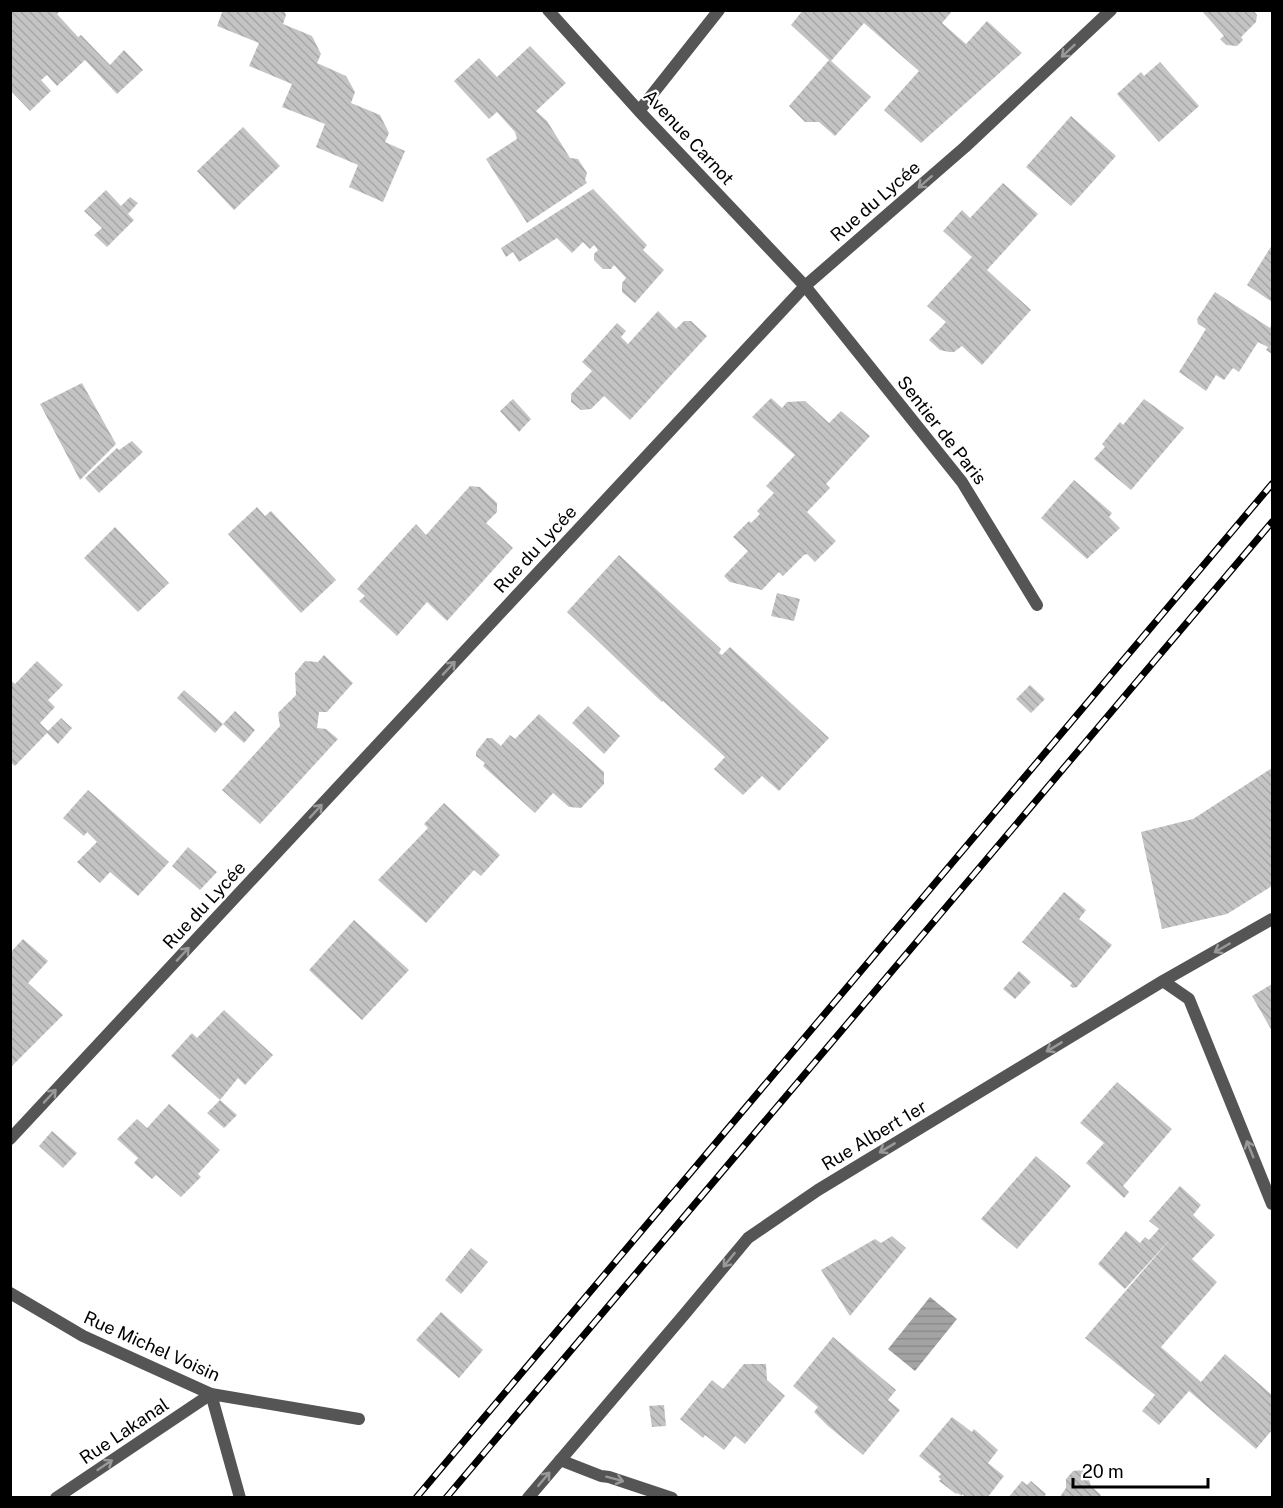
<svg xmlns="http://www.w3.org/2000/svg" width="1283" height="1508" font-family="'Public Sans',sans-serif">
	<defs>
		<pattern id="water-rules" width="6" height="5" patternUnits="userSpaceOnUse" patternTransform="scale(1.5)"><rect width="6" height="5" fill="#a3a3a3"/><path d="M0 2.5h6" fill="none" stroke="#8b8b8b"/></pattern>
		<pattern id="building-back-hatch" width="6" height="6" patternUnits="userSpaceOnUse" patternTransform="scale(1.5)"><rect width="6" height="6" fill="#c4c4c4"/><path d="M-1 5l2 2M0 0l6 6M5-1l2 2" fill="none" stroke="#a7a7a7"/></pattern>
	</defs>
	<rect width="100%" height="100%" fill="#fff"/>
	<!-- water -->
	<path fill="url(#water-rules)" d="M930 1297 957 1319 915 1371 888 1349Z"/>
	<!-- building -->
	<path fill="url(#building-back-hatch)" d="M10 10H61L57 14 78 37 81 35 110 65 124 50 143 70 117 94 85 60 57 86 47 75 41 80 51 91 30 111 10 90Z
		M223 10H284L286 15 283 24 312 36 321 54 317 63 346 76 355 92 351 103 380 115 389 133 385 142 405 151 383 202 349 187 358 165 316 147 325 124 282 107 292 84 249 66 259 43 217 26Z
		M803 10H953L942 23 966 44 987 21 1022 53 921 143 884 110 919 71 864 23 831 61 871 97 835 136 819 122H805L789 106 829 60 791 25Z
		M1201 10H1253L1257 15 1256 22 1241 37 1243 40 1237 46 1226 45 1220 39 1224 36Z
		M530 46 566 83 536 111 547 121 570 158 578 159 587 173 585 180 587 183 527 223 486 159 517 139 515 132 497 112 489 119 454 81 479 58 497 77Z
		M1160 62 1199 106 1159 142 1117 94 1141 72 1144 76Z
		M1071 116 1116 156 1071 206 1026 167Z
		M243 127 280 166 234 210 197 171Z
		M1003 183 1038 214 987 270 1031 310 982 365 962 346 954 352H949L940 350 929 340 946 322 927 306 972 257 943 231 962 210 970 218Z
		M593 189 647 245 643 250 664 270 635 303 622 292V283L626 278 614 265 611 269H603L594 260V254L598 250 594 245 590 249 583 242 572 253 557 238 519 262 513 252 506 257 501 248Z
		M106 190 121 206 130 197 138 203 128 214 134 220 107 247 94 235 102 228 84 211Z
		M1272 245V302L1247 285Z
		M1215 292 1270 328 1272 324V354L1266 350 1268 347 1258 342 1239 372 1233 368 1224 380 1216 375 1206 391 1179 372 1206 329 1198 324 1197 319Z
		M658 311 676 329 684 321H691L707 336 630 420 604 396 591 409 581 410 571 402V394L592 371 582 362 617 323 626 331 621 337 628 344Z
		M82 383 116 444 80 480 40 404Z
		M771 398 782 408 787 402 805 401 829 423 841 411 870 436 826 484 830 488 807 512 836 541 815 562 807 554 804 555 783 576 779 572 762 590 730 582 724 576 748 551 733 537 749 521 751 523 760 514 757 511 774 493 766 486 795 455 752 417Z
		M513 399 531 419 519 432 500 411Z
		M1144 399 1184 428 1131 490 1094 459 1105 447 1102 444 1120 422 1123 425Z
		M132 441 143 452 99 493 85 478 117 448 119 450Z
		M1074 480 1112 513 1109 517 1120 528 1087 559 1041 518Z
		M470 486 480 487 497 503V512L486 523 513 548 447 621 427 602 397 636 359 601 365 596 357 589 416 524 426 535Z
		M257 507 265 516 271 511 336 580 301 613 228 534Z
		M115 527 169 583 138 612 84 558Z
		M619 555 721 649 719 653 722 655 730 647 829 738 779 791 762 776 743 795 714 769 725 757 663 701 662 702 567 612Z
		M777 593 800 599 794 621 771 616Z
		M324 655 353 683 327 712H319L317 728 326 729 338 739 260 824 222 790 280 726 278 713 296 695 295 673 305 661 318 662Z
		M37 661 63 685 48 700 55 707 40 723 48 731 61 718 72 728 58 744 47 733 15 766 10 762V680L15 684Z
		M1030 685 1045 699 1031 713 1016 699Z
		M184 690 223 724 215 733 177 698Z
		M588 706 620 736 604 754 572 723Z
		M235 711 255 730 244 743 223 724Z
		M539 714 604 772V784L581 808 569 807 553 793 535 813 483 766 485 763 476 756V752L487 738H492L501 746 510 735 515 739Z
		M1272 768V886L1227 914 1162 929 1141 832 1193 819Z
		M88 790 169 862 138 896 110 872 100 883 77 862 97 842 87 832 84 836 63 818Z
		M444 803 500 855 481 876 474 870 426 923 378 880 428 828 424 824Z
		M188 847 217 872 200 890 172 866Z
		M1064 892 1086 910 1079 919 1112 945 1077 987 1073 988 1070 986 1072 983 1022 942Z
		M354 920 409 970 362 1020 309 970Z
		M23 939 48 961 28 983 63 1015 10 1068V953Z
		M1019 971 1031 982 1015 999 1003 989Z
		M1272 984V1031L1252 996Z
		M224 1010 273 1055 245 1085 238 1078 220 1100 237 1115 224 1128 207 1113 220 1100 171 1056 192 1033 197 1038Z
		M1117 1082 1172 1129 1123 1186 1129 1192 1124 1198 1086 1163 1104 1143 1080 1123Z
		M169 1104 220 1150 198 1174 201 1177 181 1197 156 1175 152 1179 134 1163 138 1158 117 1139 137 1119 147 1128Z
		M52 1131 77 1153 63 1168 39 1146Z
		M1036 1156 1071 1186 1017 1249 981 1219Z
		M1180 1186 1201 1205 1193 1215 1215 1235 1192 1259 1217 1282 1161 1347 1201 1382 1225 1354 1272 1395V1430L1256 1449 1189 1391 1159 1425 1142 1411 1155 1395 1085 1338 1173 1236 1125 1289 1098 1264 1126 1231 1140 1243 1145 1237 1149 1240 1159 1229 1149 1221Z
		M892 1236 906 1248 850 1316 821 1270 875 1239 881 1243Z
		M471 1248 488 1262 461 1294 445 1280Z
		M441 1312 483 1350 459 1378 416 1340Z
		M833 1337 896 1390 888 1400 900 1410 863 1455 828 1426 814 1412 818 1407 793 1386Z
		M744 1364H766L767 1380 785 1396 745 1444 735 1436 724 1450 705 1435 703 1438 680 1419 712 1380 723 1389Z
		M664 1405 666 1426 652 1427 649 1406Z
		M952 1417 972 1432 974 1429 998 1450 988 1463 1004 1476 987 1498H967L962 1494V1496L957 1493 956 1494 939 1481 941 1479 938 1477 941 1474 919 1456Z
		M1083 1470 1088 1476 1091 1486 1101 1495 1099 1498H1059L1066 1488V1479L1073 1471Z
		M1022 1481 1027 1485 1031 1481 1046 1494 1043 1498H1008Z"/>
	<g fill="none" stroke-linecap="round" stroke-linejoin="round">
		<!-- service -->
		<path stroke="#555" stroke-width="12" d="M211 1394 240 1498"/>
		<!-- minor -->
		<path stroke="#555" stroke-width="12" d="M548 10 639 111 805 286 962 482 1037 605
			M639 111 719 10
			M1163 981 1189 999 1272 1204
			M10 1139 805 286 965 147 1111 10
			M10 1293 83 1336 211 1394 359 1419
			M560 1460 601 1476 609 1477 672 1498
			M56 1498 211 1394
			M528 1498 683 1316 748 1238 818 1190 1163 981 1272 919"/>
		<defs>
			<path id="rail" d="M416 1498 1272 484
				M446 1498 1272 522"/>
		</defs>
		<!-- rail casing -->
		<use href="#rail" stroke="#000" stroke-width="7"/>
		<!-- rail -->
		<use href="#rail" stroke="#fff" stroke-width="4.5" stroke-dasharray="14" stroke-linecap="butt"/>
	</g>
	<!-- one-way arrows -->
	<defs><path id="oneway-shaft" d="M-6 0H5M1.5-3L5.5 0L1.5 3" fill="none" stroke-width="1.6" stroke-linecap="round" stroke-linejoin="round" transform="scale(1.5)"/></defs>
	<g stroke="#999">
		<use href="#oneway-shaft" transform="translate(1068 51) rotate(137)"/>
		<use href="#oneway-shaft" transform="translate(925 182) rotate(139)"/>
		<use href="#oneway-shaft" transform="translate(449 668) rotate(-47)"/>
		<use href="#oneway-shaft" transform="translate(316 811) rotate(-47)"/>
		<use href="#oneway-shaft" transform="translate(1222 948) rotate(150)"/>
		<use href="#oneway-shaft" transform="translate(183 954) rotate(-47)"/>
		<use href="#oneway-shaft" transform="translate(1054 1047) rotate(149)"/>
		<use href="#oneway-shaft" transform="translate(50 1096) rotate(-47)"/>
		<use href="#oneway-shaft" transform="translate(887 1148) rotate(149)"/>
		<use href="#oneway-shaft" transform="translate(1250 1149) rotate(-112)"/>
		<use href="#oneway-shaft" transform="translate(729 1260) rotate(129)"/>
		<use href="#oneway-shaft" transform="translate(105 1465) rotate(-34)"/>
		<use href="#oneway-shaft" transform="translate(544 1479) rotate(-50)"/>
		<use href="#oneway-shaft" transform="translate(615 1479) rotate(15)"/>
	</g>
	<g text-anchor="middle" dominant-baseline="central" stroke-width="4.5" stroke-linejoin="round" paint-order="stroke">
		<!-- street labels -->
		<g font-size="18" fill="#000" stroke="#fff">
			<text transform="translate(689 137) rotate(47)">Avenue Carnot</text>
			<text transform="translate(875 201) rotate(-41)">Rue du Lycée</text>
			<text transform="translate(942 430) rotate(52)">Sentier de Paris</text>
			<text transform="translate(535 549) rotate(-47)">Rue du Lycée</text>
			<text transform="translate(204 905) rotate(-47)">Rue du Lycée</text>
			<text transform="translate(874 1135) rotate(-31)">Rue Albert 1er</text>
			<text transform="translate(152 1346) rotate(24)">Rue Michel Voisin</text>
			<text transform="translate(124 1431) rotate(-34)">Rue Lakanal</text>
		</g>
	</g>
	<!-- border -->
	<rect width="1283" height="1508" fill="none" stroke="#000000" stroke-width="24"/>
	<!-- scale -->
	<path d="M1073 1478v9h135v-9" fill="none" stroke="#000000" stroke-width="3"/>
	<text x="1082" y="1478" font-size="18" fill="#000000" stroke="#ffffff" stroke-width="4.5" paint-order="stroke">20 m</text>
</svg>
